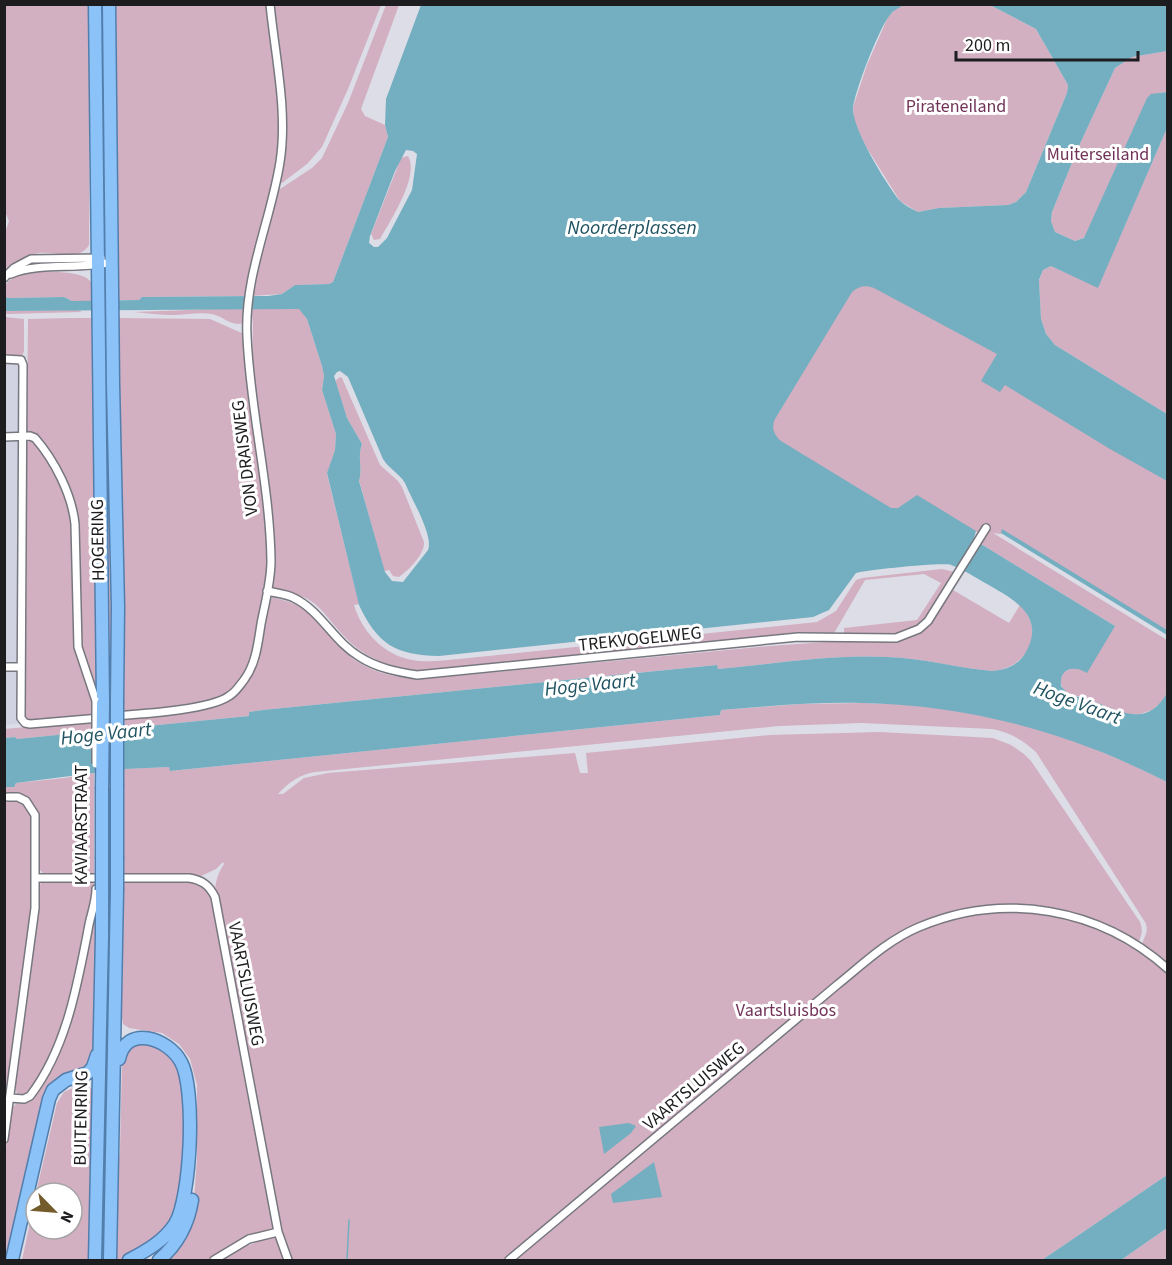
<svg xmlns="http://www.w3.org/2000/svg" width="1172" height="1265" font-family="'Source Sans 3',sans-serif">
	<rect width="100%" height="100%" fill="#dcdde6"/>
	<!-- built -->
	<path fill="#d1d3e3" d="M5 356H26L25 723 5 725Z"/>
	<!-- green -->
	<path fill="#d2afc1" d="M4 5H90L89 245C79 262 55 251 39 253 28 255 13 264 5 272V233L9 221 4 209Z
		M98 5H105L107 251 104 254Z
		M114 5H269C275 64 286 124 274 184 266 222 249 258 246 296L142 297 139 300H116Z
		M272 5H381L348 89 322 147 307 164 282 183 279 182 283 161Z
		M386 5H399L361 109 365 116 385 125 388 137 333 282 329 284 295 285 282 294 252 296V287L277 191 312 168 322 158 348 103Z
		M905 5H990L1036 29 1068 85 1067 93 1026 192 1016 202 1008 205 939 208 918 212 900 201 865 145 854 121 853 107 867 65 888 17 897 8Z
		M1167 51V92L1158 93 1124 149 1087 234 1084 238 1075 241 1055 232 1051 221 1052 212 1078 148 1115 68 1132 57Z
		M1167 128V414L1055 345 1046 334 1041 319 1039 281 1043 270 1051 266 1098 287Z
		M408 156C420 176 390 221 380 239L374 240 371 234 401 158Z
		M31 271C45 272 83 270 91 282 94 287 93 295 93 301H72L64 297 8 298 6 297 5 285C12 277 20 273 31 271Z
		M858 278 1000 353 1167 478V631L1002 533 1001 534 993 533 1167 640V693L1162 702 1152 710 1140 714H1124L1064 691 1060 682 1063 673 1073 667 1079 669 1115 626 979 543 985 532H974L896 512 763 432Z
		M244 308 243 323C231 327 223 316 212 314 199 312 185 315 173 315 160 315 147 313 134 312Z
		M299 308 307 319 322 366 324 376 322 390 336 434 335 450 327 474 359 604 354 605C362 632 384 655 412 660 427 663 444 660 459 659L817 622 836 611 856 580 862 578 942 569 955 572 925 620C903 640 871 635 844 635V628L917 620 941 583 924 574 865 580 833 635 440 671C403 672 368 663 343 635 332 624 324 610 311 601 299 593 284 593 272 587L252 365 253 324 251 309Z
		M78 310 82 312 7 314 4 311Z
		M5 317 24 319V351L22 356 5 355Z
		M72 318H94L99 703 82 652 78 518 74 497 64 478 27 431 28 319Z
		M101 318H106L110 406 114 715H106Z
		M116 318 210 319 244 334 269 544 267 581 250 669 232 692 209 703 121 714Z
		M340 377 342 378 380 465 398 481 402 487 424 542C425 554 409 570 399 577L393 576 389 570 384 571 359 480C363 467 357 458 362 444L347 418 335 381Z
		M30 440 35 441 60 484 72 512 75 643 94 701V716L31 722 25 718 24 666 26 660 27 443Z
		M953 590 1009 623 1020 605C1047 633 1027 668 992 671 957 668 922 658 887 657 831 654 774 664 718 669L716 665 263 710 249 712V716L17 739 15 737 5 738V729L189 712C261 700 257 663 269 603L272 597C282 600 293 602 302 608 323 622 335 646 356 661 376 674 399 678 423 679L770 646 826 642 900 641 918 633 928 625Z
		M862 703C893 704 923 705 954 710 1029 721 1100 748 1167 782V965L1142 946C1143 936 1150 933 1145 922L1036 752C1023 740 1009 732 992 729L862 723 779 726 315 772C299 775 289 782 278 794H283L304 778 328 773 575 753 580 773H588L586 753 770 735 880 732 993 738 1011 745 1024 754 1031 761 1140 922C1143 930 1142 934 1139 941L1136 942 1109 927 1167 971V1175L1042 1260H223L242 1248 262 1240 261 1236 215 1260H163L193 1213 197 1159V1085L190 1059 179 1044 162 1033 129 1028 123 1024 120 1007 122 881 196 882C211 889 212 900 216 915 214 897 213 880 224 864L223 862 216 869 199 877 122 876V769L169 767 171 771 720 715 721 710 800 704Z
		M114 770V876H106V771Z
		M94 773V876L44 874 38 868V814C31 800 20 794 5 795V787H14L16 783 64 778Z
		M4 799C19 798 25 804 33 816V916L5 1124Z
		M42 881H94V898L63 1027 42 1074 26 1097 17 1094 15 1086C23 1030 31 974 38 918 39 906 36 891 42 881Z
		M106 881H114L107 1260H99Z
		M99 896 95 1051 92 1065 57 1082 7 1260H5L4 1160 12 1108 18 1102 32 1099 64 1039Z
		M135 1042 166 1047 184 1074 186 1175 170 1228 124 1260H114L115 1181 120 1152 122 1063 123 1056Z
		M80 1085 87 1086 95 1091 92 1260H22L36 1195V1229H72V1193H36L57 1103 64 1092Z
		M1167 1228V1260H1121Z"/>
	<!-- water -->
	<path fill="#73afc0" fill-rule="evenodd" d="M421 5H905C899 7 894 10 890 15 880 26 853 95 853 110 854 131 885 182 899 200 904 205 912 209 918 212L939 208 1008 205 1016 202 1026 192 1067 93 1068 85 1036 29 990 5H1167V51L1132 57 1115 68 1078 148 1052 212 1051 221 1055 232 1075 241 1084 238 1147 98 1151 94 1167 92V128L1098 288 1051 266 1043 270 1039 280 1041 319 1046 334 1055 345 1167 414V481L1110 449 1005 385 1000 392 981 381 997 354 874 288C865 285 859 286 852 292L775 419C771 428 774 435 781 441L891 508H898L917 495 976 531 974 538 976 541 1115 626 1087 673C1074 665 1059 668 1061 686L1068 694C1079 697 1090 700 1100 704 1128 715 1149 724 1167 693V782C1071 733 970 705 862 703 815 702 768 706 721 710L720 715 170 771 169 767 125 769 16 783 14 787H5V738L15 737 17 739 249 716V712L263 710 717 665 718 669C774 664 831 654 887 657 923 658 957 668 992 671 1008 670 1021 664 1028 648 1044 614 1011 598 987 584 976 578 963 569 951 565 943 562 867 570 856 573L829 610 813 617 439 656C396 655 378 645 359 605L327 473 335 450 336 434 322 390 324 376 322 366 307 319 299 309 5 311 4 296 8 298 64 297 72 301 139 300 142 297 268 296 282 294 295 285 329 284 333 282 388 137 385 125 386 99ZM406 150 413 151 417 154 412 190 387 238 378 247H374L369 243 370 236 395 171ZM340 371 348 377 383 459C389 469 399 473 405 483 411 498 434 536 428 550L403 582 392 581 385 572 359 481C363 467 357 458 362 444L347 418 334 376 337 372Z
		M1002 529 1167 630V635L1001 533Z
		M629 1123 636 1126 631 1133 604 1154 599 1127Z
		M654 1162 662 1197 613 1203 611 1194Z
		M1167 1175V1228L1121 1260H1042Z"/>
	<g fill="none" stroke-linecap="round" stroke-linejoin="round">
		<!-- stream -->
		<path stroke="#73afc0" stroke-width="1.5" d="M347 1260 349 1220"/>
		<defs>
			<path id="minor" d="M11 274C39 262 79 270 112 262
				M4 278 14 268 31 259 101 258
				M4 359 21 360 23 365 21 718 25 723 30 724 100 718
				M4 437 30 436 35 438C55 461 72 495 75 524L78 647 96 701
				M267 591C276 593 287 594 294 598 321 611 334 642 360 657 377 668 398 672 417 675L798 637 896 638 919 629 928 621 986 528
				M4 667H21
				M114 716C140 714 210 710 229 696 235 693 240 685 244 680 256 664 258 643 261 624 265 603 271 582 271 561 270 485 250 411 247 336 244 276 271 220 280 162 288 111 275 56 270 4
				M35 878H189C202 880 209 885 215 897L278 1232 288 1260
				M10 1098 24 1099 30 1096C66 1049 77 987 88 930 90 916 96 903 96 889
				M4 1139 35 908V815L26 801 18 797H8
				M214 1260 249 1239 278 1232
				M509 1260 837 985C863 964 888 940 919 927 1004 891 1100 908 1168 969"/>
			<path id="trunk" d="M95 4 103 703
				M109 4 113 384 118 607 117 701
				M117 785V857
				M102 857V789
				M119 1059C126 1024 168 1038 181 1062 196 1089 191 1198 175 1224 164 1241 146 1251 129 1260
				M12 1260 49 1099 53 1090 66 1080 88 1073 93 1067 97 1055
				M95 1260 102 936V890
				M110 1260 117 890
				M159 1260C178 1244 188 1225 192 1200"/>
		</defs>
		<!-- minor casing -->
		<use href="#minor" stroke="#77787f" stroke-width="10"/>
		<!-- trunk casing -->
		<use href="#trunk" stroke="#527eac" stroke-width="15"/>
		<!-- minor -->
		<use href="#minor" stroke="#fff" stroke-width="7"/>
		<!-- trunk -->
		<use href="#trunk" stroke="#8bc2f8" stroke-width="12"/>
		<defs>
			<path id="minor-bridge" d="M96 701V764"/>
			<path id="trunk-bridge" d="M117 701V785
				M102 789 103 703
				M117 857V890
				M102 890V857"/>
		</defs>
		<!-- minor-bridge casing -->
		<use href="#minor-bridge" stroke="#77787f" stroke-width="10" stroke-linecap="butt"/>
		<!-- trunk-bridge casing -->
		<use href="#trunk-bridge" stroke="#527eac" stroke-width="15" stroke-linecap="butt"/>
		<!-- minor-bridge -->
		<use href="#minor-bridge" stroke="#fff" stroke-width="7"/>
		<!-- trunk-bridge -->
		<use href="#trunk-bridge" stroke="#8bc2f8" stroke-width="12"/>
	</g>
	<g text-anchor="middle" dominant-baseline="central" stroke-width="6" stroke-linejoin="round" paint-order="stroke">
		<!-- park labels -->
		<g font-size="18" fill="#713458" stroke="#fff">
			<text x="956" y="106">Pirateneiland</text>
			<text x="1098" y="154">Muiterseiland</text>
			<text x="786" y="1010">Vaartsluisbos</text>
		</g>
		<!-- street labels -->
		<g font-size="18" fill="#1d1d20" stroke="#fff">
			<text transform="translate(245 458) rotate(-97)">VON DRAISWEG</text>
			<text transform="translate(98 540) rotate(-91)">HOGERING</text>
			<text transform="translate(640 639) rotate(-6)">TREKVOGELWEG</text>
			<text transform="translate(81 825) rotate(-90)">KAVIAARSTRAAT</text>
			<text transform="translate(246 984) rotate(79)">VAARTSLUISWEG</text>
			<text transform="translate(694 1086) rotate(-40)">VAARTSLUISWEG</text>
			<text transform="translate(81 1118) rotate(-89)">BUITENRING</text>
		</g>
		<!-- water labels -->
		<g font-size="20" font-style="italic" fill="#205361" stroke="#fff">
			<text x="632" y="228">Noorderplassen</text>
			<text transform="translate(590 685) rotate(-6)">Hoge Vaart</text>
			<text transform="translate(1077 703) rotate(20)">Hoge Vaart</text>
			<text transform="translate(106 734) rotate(-6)">Hoge Vaart</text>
		</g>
	</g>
	<!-- border -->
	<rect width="1172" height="1265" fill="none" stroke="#1d1d20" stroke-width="12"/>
	<!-- north arrow -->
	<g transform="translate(54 1211) rotate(115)"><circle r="28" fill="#ffffff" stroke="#a5a5a6" stroke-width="1.5"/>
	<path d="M0-4.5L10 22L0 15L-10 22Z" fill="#735b2c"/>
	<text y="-9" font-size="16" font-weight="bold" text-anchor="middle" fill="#1d1d20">N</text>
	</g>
	<!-- scale -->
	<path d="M956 51v9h182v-9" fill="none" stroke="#1d1d20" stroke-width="3"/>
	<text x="965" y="51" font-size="18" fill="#1d1d20" stroke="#ffffff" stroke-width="4.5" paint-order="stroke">200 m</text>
</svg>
